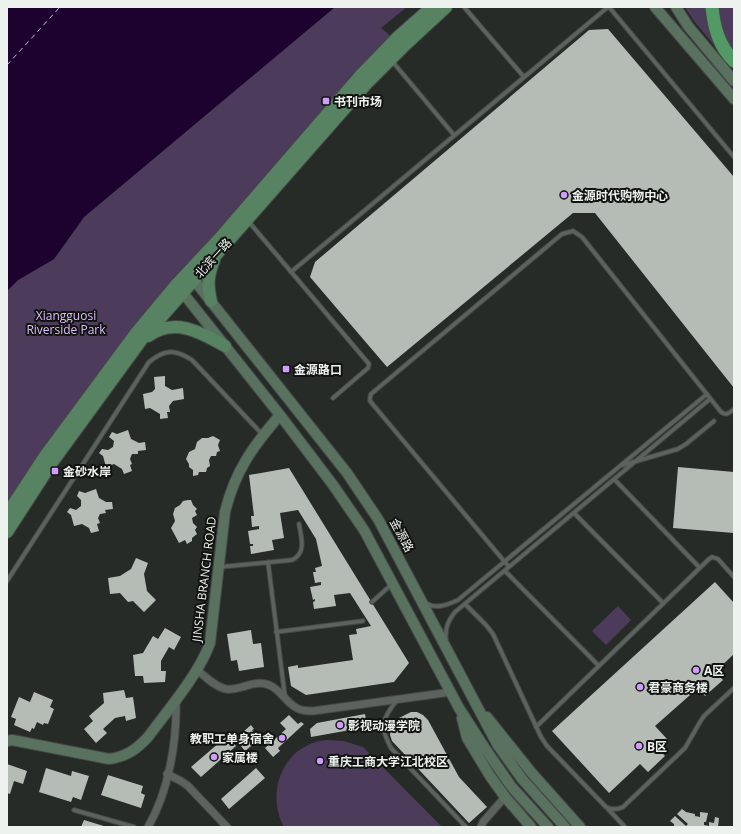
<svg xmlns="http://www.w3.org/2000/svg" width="741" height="834" font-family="'Open Sans','Noto Sans SC',sans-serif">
	<rect width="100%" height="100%" fill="#262b27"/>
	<!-- green -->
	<path fill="#4d3b5c" d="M335 7H407L381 28 393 38 357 73 172 282 7 507V291L18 280 54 259 84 217Z
		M685 7H734V69L694 21Z
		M618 606 631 620 606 645 592 631Z
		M326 740 344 741 363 747 442 827H284C268 799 278 759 308 745 313 742 320 741 326 740Z"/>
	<!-- water -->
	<path fill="#1d0230" d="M7 7H335L84 217 54 259 18 280 7 291Z"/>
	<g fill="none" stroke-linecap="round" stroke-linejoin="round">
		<!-- ferry -->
		<path stroke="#d6b5f5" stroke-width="1" stroke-dasharray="5 4" stroke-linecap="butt" d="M7 65 60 7"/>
	</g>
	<!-- building -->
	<path fill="#b5bcb6" d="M608 29 734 177V388L595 213H573L387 367 310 277 315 262 589 30Z
		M165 376V386L172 390 183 388 184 399 173 401 169 406 170 412H167L168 418 160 419V414L150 408 145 409 143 394 152 392 155 389 154 377Z
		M128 430 131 439 139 443 145 442 146 450 138 451V454H132L130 459 132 464 130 465 132 471 124 474 122 469 114 464 106 467 103 456 99 453 102 449 108 450 113 447 114 441 109 437 112 432 117 434Z
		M213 436 220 440 218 445 220 451 217 452 216 456H211L209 460 210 466 207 468 206 472H199L198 475 193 476V470L189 467V464L186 459 189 452 195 449 197 442 202 438H208Z
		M678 467 734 472V533L673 528Z
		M289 468 409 663 394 682 306 695 291 686 288 667 298 665V668L353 660 349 635 357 634 356 629 371 626 350 593 334 595 336 606 314 609 313 602 315 601V599L313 600 310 587 321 585V582L315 583 313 572H316L315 568 322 566 316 539 298 510 280 513 284 538 272 540 274 550 251 554 250 546H253V544H250L248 531 259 529V526L252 527 251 516H254L249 475Z
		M96 489 99 498 106 502H112L113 509 105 510 106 513 100 514 98 518 100 523 97 524 99 531 91 533 89 528 82 524 74 526 71 515 67 512 70 508 76 510 81 506V500L77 496 79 491 85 493Z
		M188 500H191L193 505 197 509 195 511 197 515 192 518 193 523 197 527 195 530 197 534 192 538V541L187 544 185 540 179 543 171 528 175 521 173 514 175 508 180 505 183 501Z
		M136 558 148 563 144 574 147 591 156 600 144 612 133 601 128 602 120 593 110 594 108 578 120 576 131 569Z
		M715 582 734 603V654L715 672 723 680 705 696 698 688 655 726 667 739 658 748 665 756 648 772 640 764 609 793 552 731Z
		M165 628 181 637 174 650 169 647 161 661V671H166L165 682 144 683 143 676H135L133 655 143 653 153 636 158 639Z
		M251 630 253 644 261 643 264 667 239 671 237 660 231 661 227 634Z
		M124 690 126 698 133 697 136 718 126 721 125 716 115 718 103 729 107 733 96 743 84 729 93 721 89 716 104 703 103 693Z
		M34 692 53 700 50 707 54 709 48 724 44 723 43 725 37 722 34 729 32 728 30 732 14 725 16 719 11 717 19 697 30 702Z
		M411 712H417L423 715 428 720 459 777 487 807 469 823 392 741 390 735 391 729 394 723 399 718Z
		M365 714 367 727 311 737 310 729 317 723Z
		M289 715 298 724 301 722 304 724 278 748 280 751 273 757 265 748 286 729 280 723Z
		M251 725 254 729 252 730 255 734 257 732 262 737 245 751 241 746 243 745 240 742 238 743 235 739Z
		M227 736 236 746 201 777 191 767Z
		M7 764 27 771 23 784 14 781 10 794 7 793Z
		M46 768 71 776 72 771 89 776 81 800 73 797 71 802 39 792Z
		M256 768 265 778 229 809 221 799Z
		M108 775 143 786 141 793 145 795 141 808 101 795Z
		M682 809 686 812 695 814V816L700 817V812L708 813 706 822H704V825L709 826V822L714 823 715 817 719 818 718 827H674V824L670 821 675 816 686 826 688 824 677 814Z
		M84 820 107 827H81Z"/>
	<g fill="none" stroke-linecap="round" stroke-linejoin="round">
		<defs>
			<path id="lane" d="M464 7 524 77
				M609 7 734 157
				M392 61 454 135
				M249 222 369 364 368 368 333 398
				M291 272 608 7
				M623 465 678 449 686 444 714 421
				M614 479 700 568
				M574 513 663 603
				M268 562 285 697
				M220 567 292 560C307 553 301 537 299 524
				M509 567 370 401V398L371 394 562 234 573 231 582 237 721 412C727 416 729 413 734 409
				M505 571 599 666
				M7 581 149 362C165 349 175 349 192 360L262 434
				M372 602 392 584
				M426 603C436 610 449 604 458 600L707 394
				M465 604 486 625 493 634 541 737 547 746 606 807C612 810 617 810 623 807L685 748 700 722 704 716 734 688
				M276 632 363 621
				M446 639C445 628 448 621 455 612L710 399
				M397 700C382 719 379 726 391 748L466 827
				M536 727 709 559 712 557 718 559 734 577
				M608 809 625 827
				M74 810 134 827"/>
			<path id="street" d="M197 670C205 676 215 687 226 689 240 691 254 679 269 685 280 689 285 701 295 707 300 711 307 711 313 711L451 692
				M167 774 181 781 188 786 227 827
				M148 827C169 791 177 741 176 700
				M481 827 483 822 505 797"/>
			<path id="secondary" d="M655 7 734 99
				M676 7 688 26 734 81
				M190 275 347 473 378 519 497 744 522 779 565 827
				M179 288 280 415 333 485 364 530 459 708 486 750 511 786 548 827
				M487 717 531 772 580 827
				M462 718 467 738 490 776 505 797 531 827
				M7 741 12 740 109 759C126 757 137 749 148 737 168 710 199 674 210 643L225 512C235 471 253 446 280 415"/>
			<path id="primary" d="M211 301C207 284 208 276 214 260
				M148 336C175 317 200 332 225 346
				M7 514 45 456 136 333 176 285 220 238 361 75 398 37 432 7
				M7 532 53 461 142 339 367 83 406 44 446 7"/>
			<path id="highway" d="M712 7C714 28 719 46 734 61"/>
		</defs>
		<!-- lane casing -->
		<use href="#lane" stroke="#454946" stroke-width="5.5"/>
		<!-- street casing -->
		<use href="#street" stroke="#454946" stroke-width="9"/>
		<!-- secondary casing -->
		<use href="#secondary" stroke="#454946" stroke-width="12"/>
		<!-- primary casing -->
		<use href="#primary" stroke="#454946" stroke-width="14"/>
		<!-- highway casing -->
		<use href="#highway" stroke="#454946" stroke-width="15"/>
		<!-- lane -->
		<use href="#lane" stroke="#5c625d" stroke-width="3.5"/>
		<!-- street -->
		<use href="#street" stroke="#5c625d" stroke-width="7"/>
		<!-- secondary -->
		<use href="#secondary" stroke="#597260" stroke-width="10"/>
		<!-- primary -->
		<use href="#primary" stroke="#578362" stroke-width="12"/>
		<!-- highway -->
		<use href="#highway" stroke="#539966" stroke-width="13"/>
	</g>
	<!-- markers -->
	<g fill="#d09dfe" stroke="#111311" stroke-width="1.5">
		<rect x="322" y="97" width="8" height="8" rx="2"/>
		<circle cx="564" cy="195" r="4"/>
		<rect x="282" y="365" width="8" height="8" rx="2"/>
		<rect x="51" y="467" width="8" height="8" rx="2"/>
		<circle cx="696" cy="670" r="4"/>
		<circle cx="640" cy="687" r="4"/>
		<circle cx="340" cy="725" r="4"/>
		<circle cx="282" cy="738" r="4"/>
		<circle cx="639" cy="746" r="4"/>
		<circle cx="214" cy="757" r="4"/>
		<circle cx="320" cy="761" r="4"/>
	</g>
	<g text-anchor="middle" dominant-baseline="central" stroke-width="4" stroke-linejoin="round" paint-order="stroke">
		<!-- poi labels -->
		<g font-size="12" font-weight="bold" fill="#eef2ef" stroke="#111311" text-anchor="start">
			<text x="334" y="101">书刊市场</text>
			<text x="572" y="195">金源时代购物中心</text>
			<text x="294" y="369">金源路口</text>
			<text x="63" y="471">金砂水岸</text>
			<text x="704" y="670">A区</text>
			<text x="648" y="687">君豪商务楼</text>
			<text x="348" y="725">影视动漫学院</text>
			<text x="274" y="738" text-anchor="end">教职工单身宿舍</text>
			<text x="647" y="746">B区</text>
			<text x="222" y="757">家属楼</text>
			<text x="328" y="761">重庆工商大学江北校区</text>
		</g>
		<!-- street labels -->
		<g font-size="12" fill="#eef2ef" stroke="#111311">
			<text transform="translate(213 258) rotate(-48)">北滨一路</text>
			<text transform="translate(402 535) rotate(62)">金源路</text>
			<text transform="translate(204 579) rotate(-83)">JINSHA BRANCH ROAD</text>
		</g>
		<!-- park labels -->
		<g font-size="12" fill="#debdfe" stroke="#111311">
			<text x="66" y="315">Xiangguosi<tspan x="66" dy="14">Riverside Park</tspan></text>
		</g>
	</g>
	<!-- border -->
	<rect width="741" height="834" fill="none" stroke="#eef2ef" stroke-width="16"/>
</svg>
